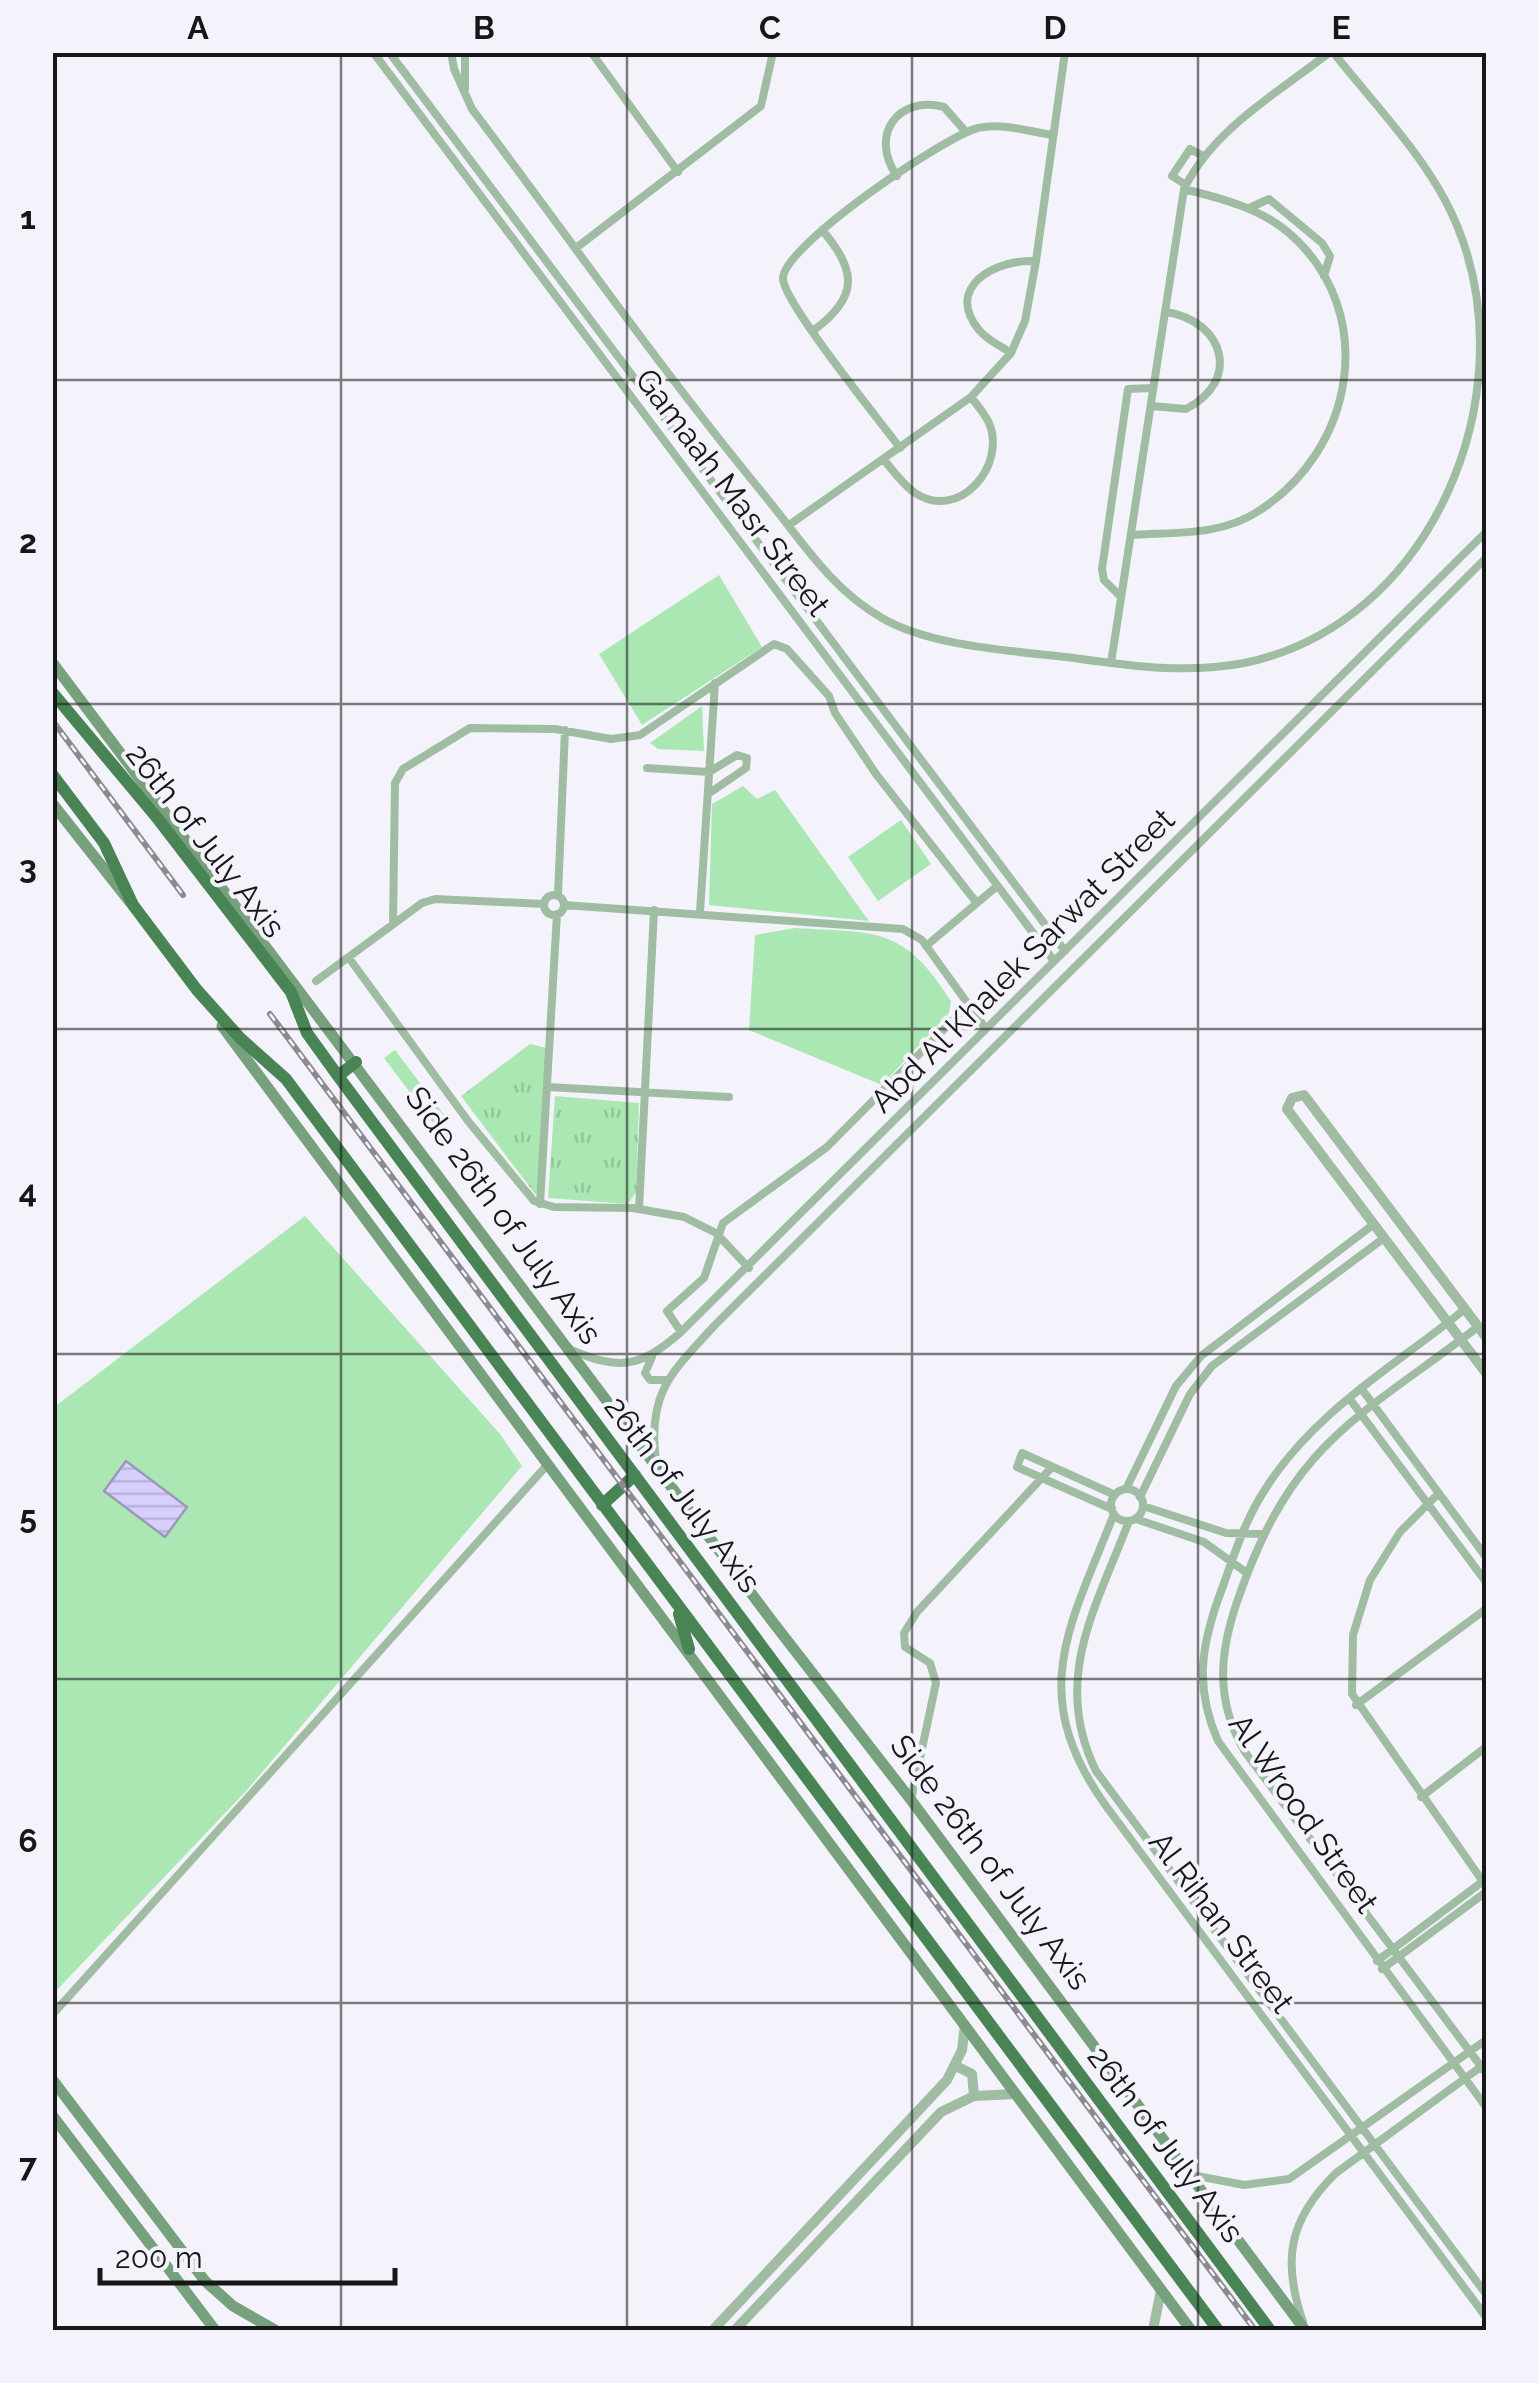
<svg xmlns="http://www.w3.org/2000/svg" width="1539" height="2383" font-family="Raleway,sans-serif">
	<defs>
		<pattern id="grass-tufts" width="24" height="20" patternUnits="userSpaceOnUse" patternTransform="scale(2.5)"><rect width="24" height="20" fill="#abe7b3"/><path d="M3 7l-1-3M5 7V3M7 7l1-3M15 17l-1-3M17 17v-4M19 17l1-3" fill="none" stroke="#92c599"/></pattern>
		<pattern id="water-rules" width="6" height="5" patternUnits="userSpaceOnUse" patternTransform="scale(2.5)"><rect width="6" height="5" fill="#d7d0fe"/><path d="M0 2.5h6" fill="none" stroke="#b8b2d9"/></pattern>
	</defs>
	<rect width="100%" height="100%" fill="#f4f3fb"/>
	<!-- grass -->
	<path fill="url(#grass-tufts)" d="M530 1044 547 1048 539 1194H535L461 1096Z
		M555 1096 639 1103 636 1192 628 1204 548 1198Z"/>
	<!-- garden -->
	<path fill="#abe7b3" d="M719 575 762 647 642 725 599 654Z
		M702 706 704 751 658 749 650 743Z
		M743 786 757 799 775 790 869 921 709 905 712 804Z
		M901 820 931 864 878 901 848 857Z
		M795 928C878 933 903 926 951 1001L949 1013 882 1085 749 1030 755 935Z
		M395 1050 445 1116 434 1124 384 1058Z
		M305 1216 500 1434 522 1466 248 1789 53 1994V1408Z"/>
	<!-- water -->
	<path fill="url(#water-rules)" stroke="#9d98b9" stroke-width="2.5" d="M126 1461 187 1507 165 1537 104 1491Z"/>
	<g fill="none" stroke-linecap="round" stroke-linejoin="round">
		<!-- minor -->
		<path stroke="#a0bda3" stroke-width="8" d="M373 52 1054 961
			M389 52 1065 951
			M451 52 454 69 472 109C569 238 662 371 765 496 801 540 831 589 882 618 931 647 1017 651 1074 658 1131 666 1187 674 1244 663 1431 625 1526 397 1458 228 1432 162 1376 107 1333 52
			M591 52 678 172
			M465 89V52
			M897 176C869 136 897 95 944 107L966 132
			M1186 185 1172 176 1190 149 1203 156
			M1249 208 1269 199 1322 243 1330 256 1324 276
			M576 248 761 106 773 52
			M814 330C859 297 857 270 822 230
			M1011 353C1001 346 987 340 979 330 944 287 995 259 1036 261
			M1151 406 1186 409C1241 381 1225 322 1167 312
			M900 448C880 421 784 303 783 279 781 247 945 136 978 128 1000 122 1031 132 1053 135
			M883 459C893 470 903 485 915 493 959 522 1007 466 989 423 985 414 977 405 971 397
			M789 525 971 397 1011 353 1025 321 1036 261 1065 52
			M1131 535C1174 532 1220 536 1257 512 1355 451 1380 312 1289 233 1260 208 1220 198 1184 189
			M1120 596 1104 580 1102 569 1128 389 1152 388
			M1111 663 1184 189C1213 129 1279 92 1330 52
			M647 768 709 772 737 755 747 758 746 768 708 794
			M558 895 565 730
			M544 905a10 10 0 1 1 20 0a10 10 0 1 1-20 0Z
			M564 905 903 929 922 940 986 1029
			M700 912 715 683
			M393 924 395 783 403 769 470 728 555 729 611 739 640 735 774 644 787 649 829 696 835 713 876 774 976 902
			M926 946 996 887
			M349 958 468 1121 534 1201 554 1207 633 1208 684 1217 716 1233 749 1268
			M316 981 422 903 435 899 544 904
			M548 1087 729 1097
			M540 1204 557 914
			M639 1209 654 910
			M1465 1309C1396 1365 1315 1411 1266 1488 1246 1518 1235 1552 1223 1586 1202 1641 1193 1685 1218 1741L1486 2107
			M1479 1326C1355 1421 1293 1441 1238 1599 1219 1653 1215 1701 1245 1752L1486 2073
			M681 1332 667 1311 704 1278 723 1223 827 1147 967 1006
			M569 1349C619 1371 640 1368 681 1332L1486 532
			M652 1357 645 1373 650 1380H666
			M1361 1388 1486 1557
			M1349 1398 1486 1582
			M656 1461C647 1392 672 1372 715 1325L1486 558
			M1126 1489 1176 1386 1201 1356 1374 1224
			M1111 1505a16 16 0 1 1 32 0a16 16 0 1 1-32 0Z
			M1439 1493 1400 1532 1370 1580 1353 1635 1352 1694 1486 1886
			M1140 1497 1190 1394 1212 1366 1384 1238
			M1143 1506 1226 1533 1263 1534
			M1112 1509 1017 1467 1022 1453 1115 1495
			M1114 1514C1069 1628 1026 1694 1106 1806L1486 2317
			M1136 1519 1204 1542 1247 1573
			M1129 1521C1096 1608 1051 1679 1096 1771L1486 2294
			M1356 1705 1486 1609
			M1421 1797 1486 1747
			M911 1800 936 1683 930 1663 905 1647 904 1633 917 1612 1052 1467
			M1377 1961 1486 1879
			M1382 1969 1486 1892
			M52 2015 548 1464
			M1192 2175 1244 2185 1289 2179 1486 2040
			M1303 2322C1282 2261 1288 2220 1336 2173L1486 2063"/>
		<!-- tertiary -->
		<path stroke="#a0bda3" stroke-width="10" d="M1486 1337 1304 1095 1292 1098 1287 1109 1486 1373
			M956 2066 972 2074 974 2096
			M713 2330 947 2080 962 2050 965 2025
			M735 2330 941 2112 974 2096 1016 2094
			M1153 2330 1161 2290"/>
		<!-- secondary -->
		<path stroke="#76a17c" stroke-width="11" d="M52 662 772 1621 911 1800 1305 2330
			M52 803 130 902
			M222 1026 1191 2330
			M52 2079 205 2281 233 2306 275 2330
			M52 2115 215 2330"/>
		<!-- trunk -->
		<path stroke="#488454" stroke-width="12" d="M52 692 158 819 291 992 307 1033 338 1076 1270 2330
			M52 774 104 843 133 905 197 990 240 1038 286 1079 1218 2330
			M338 1076 356 1062
			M602 1505 635 1475
			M679 1614 689 1649"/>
		<defs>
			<path id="rail" d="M52 720 183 895
				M270 1014 1255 2330"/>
		</defs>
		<!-- rail casing -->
		<use href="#rail" stroke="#8b8a8f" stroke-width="6"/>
		<!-- rail -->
		<use href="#rail" stroke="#f4f3fb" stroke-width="2.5" stroke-dasharray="8" stroke-linecap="butt"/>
	</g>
	<!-- grid -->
	<path fill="none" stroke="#171719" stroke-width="2.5" stroke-opacity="0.55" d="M341 52V2330M627 52V2330M912 52V2330M1198 52V2330M52 380H1486M52 704H1486M52 1029H1486M52 1354H1486M52 1679H1486M52 2003H1486"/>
	<g text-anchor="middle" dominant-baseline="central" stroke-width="8" stroke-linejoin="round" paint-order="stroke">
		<!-- street labels -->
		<g font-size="32" fill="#171719" stroke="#f4f3fb">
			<text transform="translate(733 492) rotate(53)">Gamaah Masr Street</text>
			<text transform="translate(206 840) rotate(52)">26th of July Axis</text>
			<text transform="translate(1022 960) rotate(-45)">Abd Al Khalek Sarwat Street</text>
			<text transform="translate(504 1215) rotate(54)">Side 26th of July Axis</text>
			<text transform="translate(683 1494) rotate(53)">26th of July Axis</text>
			<text transform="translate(1304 1813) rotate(55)">Al Wrood Street</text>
			<text transform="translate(991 1862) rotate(53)">Side 26th of July Axis</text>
			<text transform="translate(1222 1922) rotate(53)">Al Rihan Street</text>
			<text transform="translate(1166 2144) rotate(53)">26th of July Axis</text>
		</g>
	</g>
	<!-- border -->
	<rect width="1539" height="2383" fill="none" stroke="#f4f3fb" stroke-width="110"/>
	<!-- scale -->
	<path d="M100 2268v15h295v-15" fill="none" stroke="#171719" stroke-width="5"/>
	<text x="115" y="2268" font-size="30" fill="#171719" stroke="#f4f3fb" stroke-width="8" paint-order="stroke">200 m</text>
	<rect x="55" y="55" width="1429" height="2273" fill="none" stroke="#171719" stroke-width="4"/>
	<g font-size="32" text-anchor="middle" font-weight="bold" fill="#171719">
		<text x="198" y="39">A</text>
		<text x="484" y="39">B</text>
		<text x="770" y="39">C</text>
		<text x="1055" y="39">D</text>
		<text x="1341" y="39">E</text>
		<text x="28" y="229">1</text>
		<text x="28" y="553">2</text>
		<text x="28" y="878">3</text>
		<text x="28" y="1203">4</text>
		<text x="28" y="1528">5</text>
		<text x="28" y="1852">6</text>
		<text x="28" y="2177">7</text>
	</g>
</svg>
